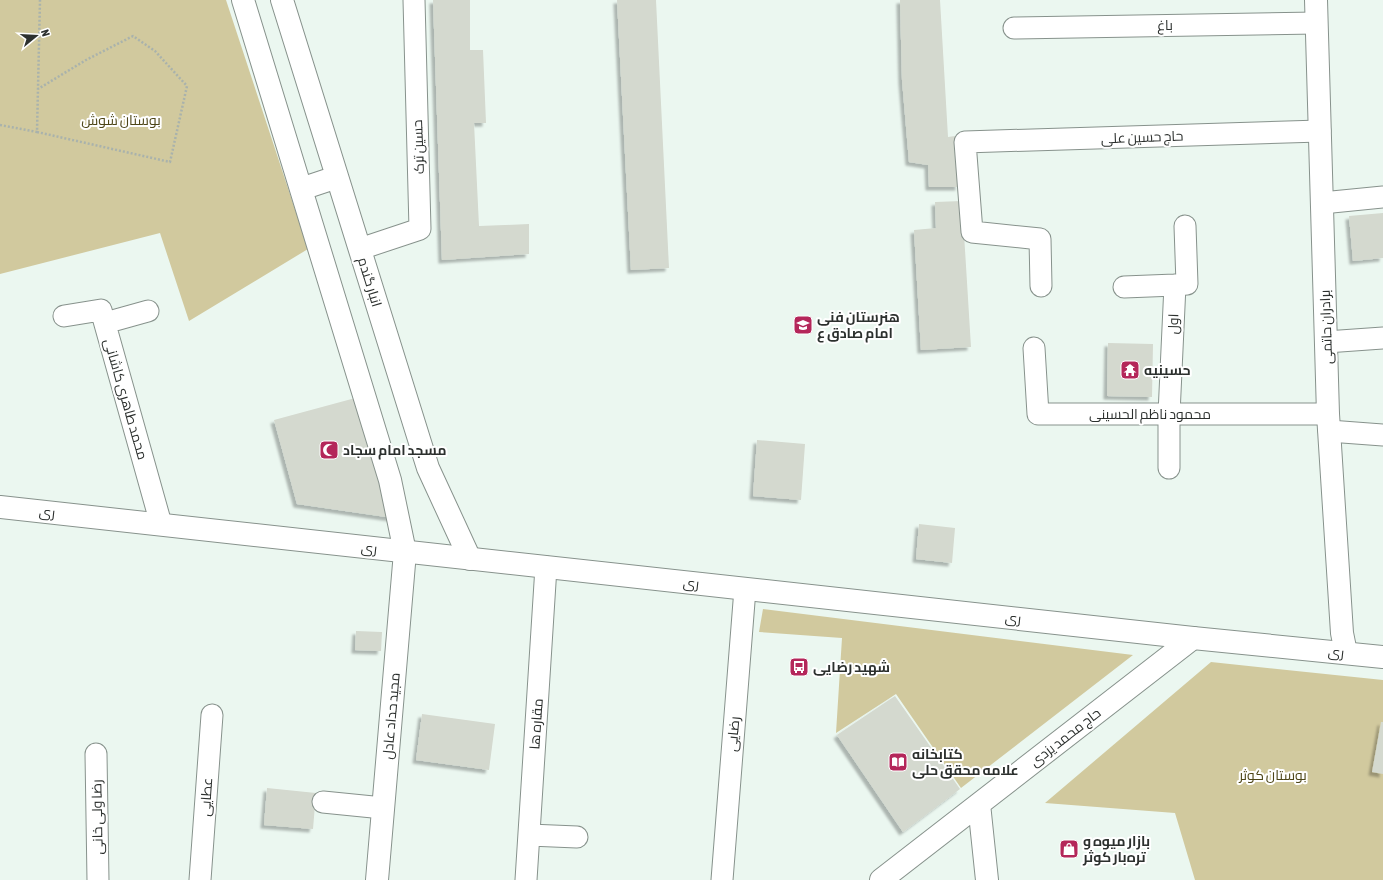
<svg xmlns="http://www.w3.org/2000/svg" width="1383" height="880" font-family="'Asap Condensed',Cairo,sans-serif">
	<defs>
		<filter id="shadow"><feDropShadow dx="-3.5" dy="3.5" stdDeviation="1" flood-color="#0004"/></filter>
	</defs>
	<rect width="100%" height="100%" fill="#ebf7f0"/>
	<!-- green -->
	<path fill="#d1c99e" d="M0 0H226L308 249 189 321 160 233 0 274Z
		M763 609 1133 655 961 788 896 694 836 733 842 638 759 632Z
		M1211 662 1383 680V880H1195L1175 813 1045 803Z"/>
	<!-- building -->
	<path fill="#d4d9cf" filter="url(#shadow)" d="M433 0H470V50H483L486 123H474L479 226 529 224V254L442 260Z
		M617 0H656L669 268 631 270Z
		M900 0H940L948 137 955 136 959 187H929L928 165 909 162 902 80Z
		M962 201 971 347 921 350 914 230 936 228 935 202Z
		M1383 213V258L1353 261 1349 216Z
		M1108 343 1153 344 1152 397 1107 396Z
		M359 397 393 518 297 504 274 420Z
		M757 440 805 444 801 500 753 496Z
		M919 524 955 528 952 563 916 559Z
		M356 631 382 632 381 651 355 650Z
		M895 696 960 789 903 832 837 735Z
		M422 714 495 724 489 770 416 760Z
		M1381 722H1383V774L1372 772Z
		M267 788 316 793 313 829 264 825Z"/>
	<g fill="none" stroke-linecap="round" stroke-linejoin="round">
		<defs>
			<path id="minor" d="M1014 28 1316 23
				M1322 203 1383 197
				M360 249 420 229 414 0
				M1175 285 1187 284 1185 226
				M1041 286 1040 239 972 232 965 142 1320 131
				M1124 287 1175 285 1169 414V468
				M64 316 101 310 161 524
				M105 323 148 311
				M1326 342 1383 338
				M1034 348 1038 414H1328
				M1329 431 1383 435
				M96 754 98 880
				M323 802 383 808
				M529 835 577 837
				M200 880 212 715
				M526 880 546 567
				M722 880 745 589"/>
			<path id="tertiary" d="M243 0 390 480 405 552 377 880
				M282 0 428 468 470 559
				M1316 0 1328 414 1342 633 1346 653
				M301 189 337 177
				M979 804 987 880
				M881 880 1193 638"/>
			<path id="primary" d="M0 507 1193 638 1383 657"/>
		</defs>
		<!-- minor casing -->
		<use href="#minor" stroke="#87928c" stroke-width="23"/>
		<!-- tertiary casing -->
		<use href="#tertiary" stroke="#87928c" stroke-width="24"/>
		<!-- primary casing -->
		<use href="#primary" stroke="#87928c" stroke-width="24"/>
		<!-- path -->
		<path stroke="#a9b2ac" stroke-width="2.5" stroke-dasharray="2 2" stroke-linecap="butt" d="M0 125 37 132 40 0
			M37 132 170 162 187 86 155 51 133 36 86 60 38 89"/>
		<!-- minor -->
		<use href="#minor" stroke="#fff" stroke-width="21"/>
		<!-- tertiary -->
		<use href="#tertiary" stroke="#fff" stroke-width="22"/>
		<!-- primary -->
		<use href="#primary" stroke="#fff" stroke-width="22"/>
	</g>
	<!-- icons -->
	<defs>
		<symbol id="school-square" viewBox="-11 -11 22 22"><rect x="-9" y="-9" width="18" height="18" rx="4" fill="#b4265a" stroke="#fff"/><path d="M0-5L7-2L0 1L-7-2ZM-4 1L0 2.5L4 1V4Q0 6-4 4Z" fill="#fff"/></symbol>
		<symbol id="temple-square" viewBox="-11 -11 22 22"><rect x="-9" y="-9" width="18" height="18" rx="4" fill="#b4265a" stroke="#fff"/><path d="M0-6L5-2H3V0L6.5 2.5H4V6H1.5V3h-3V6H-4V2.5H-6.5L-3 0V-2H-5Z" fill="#fff"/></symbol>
		<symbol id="mosque-square" viewBox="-11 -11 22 22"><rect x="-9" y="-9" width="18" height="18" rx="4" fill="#b4265a" stroke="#fff"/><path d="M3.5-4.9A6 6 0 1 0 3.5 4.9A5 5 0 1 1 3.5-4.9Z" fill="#fff"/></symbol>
		<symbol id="bus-square" viewBox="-11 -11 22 22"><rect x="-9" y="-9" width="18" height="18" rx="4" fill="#b4265a" stroke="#fff"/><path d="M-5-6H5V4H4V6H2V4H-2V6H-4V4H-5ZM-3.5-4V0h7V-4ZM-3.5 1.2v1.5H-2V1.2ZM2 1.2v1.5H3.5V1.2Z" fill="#fff"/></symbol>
		<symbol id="library-square" viewBox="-11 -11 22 22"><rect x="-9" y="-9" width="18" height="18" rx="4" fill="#b4265a" stroke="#fff"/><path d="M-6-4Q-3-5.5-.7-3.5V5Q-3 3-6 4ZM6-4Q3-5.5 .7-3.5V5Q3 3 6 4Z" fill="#fff"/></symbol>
		<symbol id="shop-square" viewBox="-11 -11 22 22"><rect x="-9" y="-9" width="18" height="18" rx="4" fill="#b4265a" stroke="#fff"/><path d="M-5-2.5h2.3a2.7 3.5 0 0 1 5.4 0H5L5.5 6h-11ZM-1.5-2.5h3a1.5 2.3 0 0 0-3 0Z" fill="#fff"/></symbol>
	</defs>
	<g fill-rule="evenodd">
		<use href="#school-square" x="792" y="314" width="22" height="22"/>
		<use href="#temple-square" x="1119" y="359" width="22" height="22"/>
		<use href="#mosque-square" x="318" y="439" width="22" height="22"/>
		<use href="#bus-square" x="788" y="656" width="22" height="22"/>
		<use href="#library-square" x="887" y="751" width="22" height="22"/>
		<use href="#shop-square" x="1058" y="838" width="22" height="22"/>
	</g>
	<g text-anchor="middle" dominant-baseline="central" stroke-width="4" stroke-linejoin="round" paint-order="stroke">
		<!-- street labels -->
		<g font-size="14" fill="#2c302e" stroke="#fff">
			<text transform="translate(1165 25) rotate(-1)">باغ</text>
			<text transform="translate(1142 137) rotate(-2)">حاج حسین علی</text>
			<text transform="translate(418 147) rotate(-92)">حسین ترک</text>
			<text transform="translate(370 282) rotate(73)">انبار گندم</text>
			<text transform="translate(1173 324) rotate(-88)">اول</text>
			<text transform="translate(1326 327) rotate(-92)">برادران حاتمی</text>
			<text transform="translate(126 399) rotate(74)">محمد طاهری کاشانی</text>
			<text x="1150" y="414">محمود ناظم الحسینی</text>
			<text transform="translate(47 512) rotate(6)">ری</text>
			<text transform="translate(369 548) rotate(6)">ری</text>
			<text transform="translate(691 583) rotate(6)">ری</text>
			<text transform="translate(1013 618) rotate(6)">ری</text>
			<text transform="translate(1336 652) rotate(6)">ری</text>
			<text transform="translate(391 716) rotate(-85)">مجید حداد عادل</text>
			<text transform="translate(536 724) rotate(-86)">مقاره ها</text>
			<text transform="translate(733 734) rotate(-85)">رضایی</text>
			<text transform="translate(1065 737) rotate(-38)">حاج محمد یزدی</text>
			<text transform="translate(206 797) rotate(-86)">عطایی</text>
			<text transform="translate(97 817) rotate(-91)">رضا ولی خانی</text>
		</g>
		<!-- park labels -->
		<g font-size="14" fill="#4d4517" stroke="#fff">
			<text x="121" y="120">بوستان شوش</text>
			<text x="1273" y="775">بوستان کوثر</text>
		</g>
		<!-- poi labels -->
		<g font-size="14" font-weight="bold" fill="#2c302e" stroke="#fff" text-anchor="start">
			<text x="817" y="317">هنرستان فنی<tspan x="817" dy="16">امام صادق ع</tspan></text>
			<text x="1144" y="370">حسینیه</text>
			<text x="343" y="450">مسجد امام سجاد</text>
			<text x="813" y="667">شهید رضایی</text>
			<text x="912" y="754">کتابخانه<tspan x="912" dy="16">علامه محقق حلی</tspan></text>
			<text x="1083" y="841">بازار میوه و<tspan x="1083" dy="16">تره‌بار کوثر</tspan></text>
		</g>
	</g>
	<!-- north arrow -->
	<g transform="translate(36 36) rotate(72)" stroke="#ffffff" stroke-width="3" paint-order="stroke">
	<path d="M0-3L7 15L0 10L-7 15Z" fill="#2c302e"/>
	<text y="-6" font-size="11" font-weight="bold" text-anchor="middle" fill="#2c302e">N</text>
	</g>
</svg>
